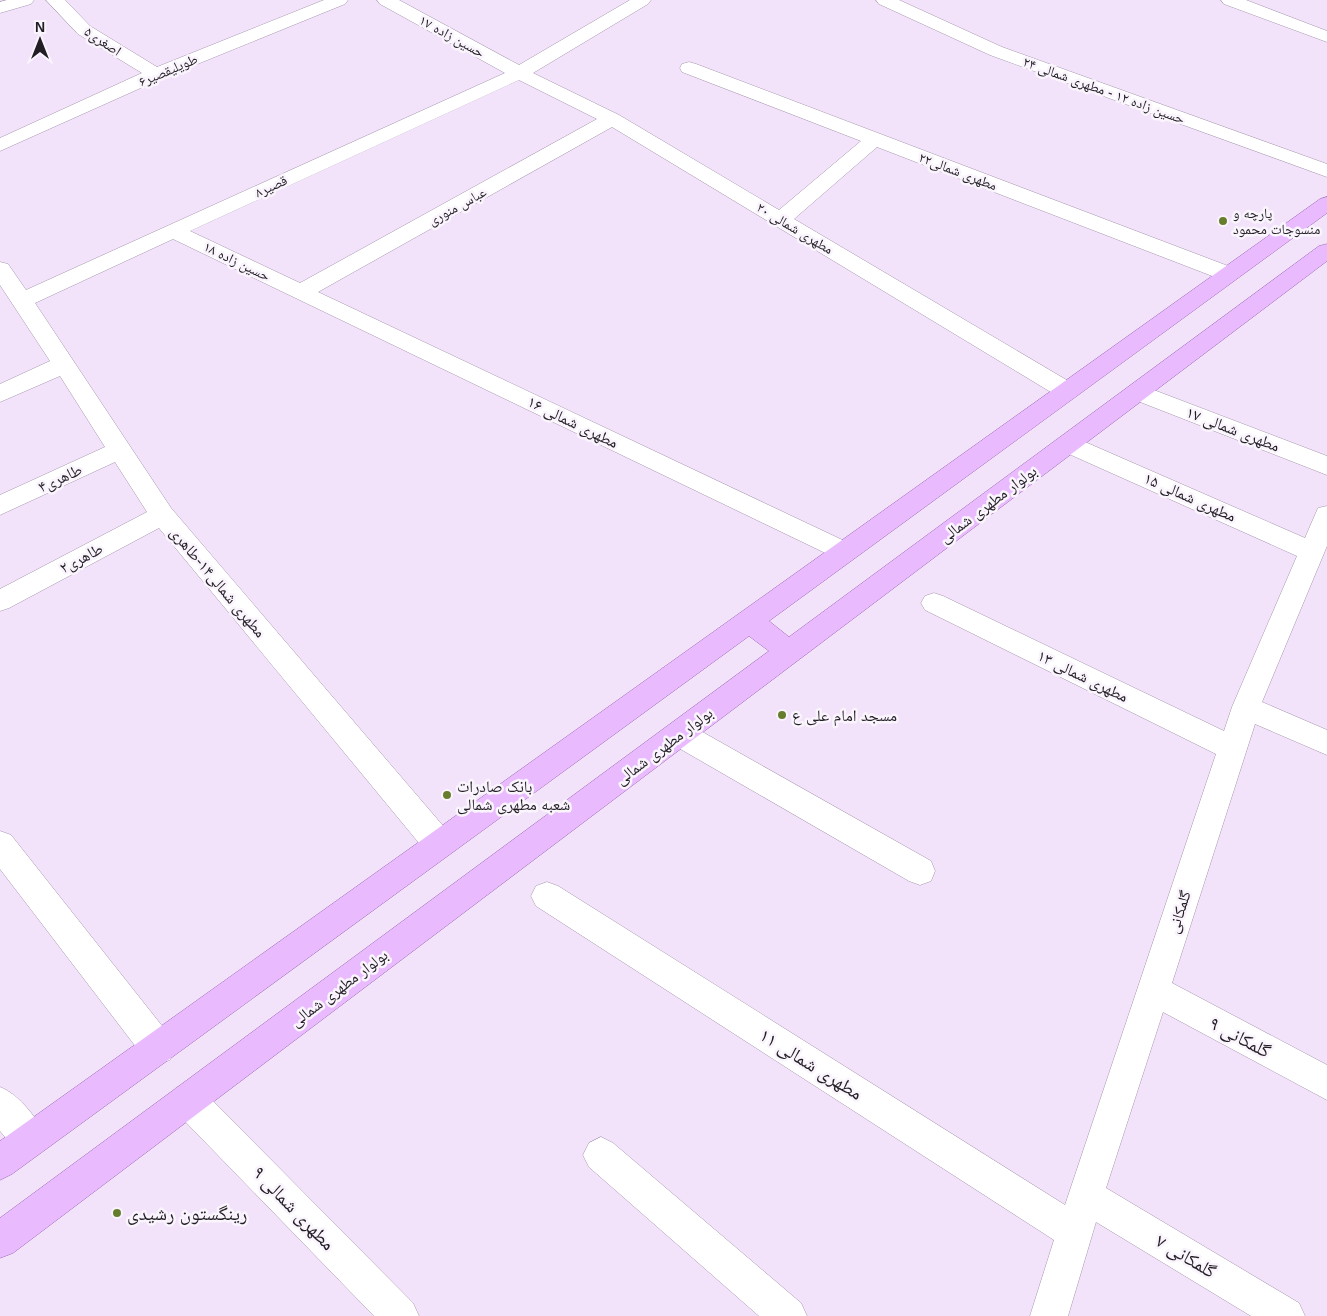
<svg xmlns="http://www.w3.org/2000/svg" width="1327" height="1316" font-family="Helvetica,'Noto Naskh Arabic',sans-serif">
	<rect width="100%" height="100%" fill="#f2e3fa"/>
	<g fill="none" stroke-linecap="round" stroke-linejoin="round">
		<defs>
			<path id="minor" d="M7 0H34L31 4 0 13V2Z
				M46 0H65L90 26 157 67 324 0H348L345 4 163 78 0 151V138L142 73 78 34Z
				M377 0H399L519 65 630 0H651L648 4 533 73 619 115 779 210 861 141 682 72 680 68 682 64 689 62 696 64 1236 269 1239 274 1236 279 1228 281 1220 279 877 147 794 219 1075 385 1079 391 1075 397 1067 399 1059 397 612 127 318 292 853 545 857 552 853 559 844 562 173 239 35 303 171 508 450 834 454 844 450 854 439 858 428 854 159 528 9 608 0 611V589L147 512 115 462 0 515V495L105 447 60 376 0 402V384L50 361 0 285V262L8 264 26 290 505 73 380 4ZM519 80 597 119 300 283 190 231Z
				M876 0H899L1002 47 1327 164V177L990 55 879 4Z
				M1221 0H1246L1327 31V42L1224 4Z
				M1138 384 1327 456V475L1130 398 1126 392 1130 386Z
				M1069 435 1305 538 1318 508 1327 506V546L1262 702 1327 730V755L1255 724 1172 983 1327 1065V1100L1163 1012 1106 1188 1299 1303 1305 1316H1251L1096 1222 1068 1316H1030L1054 1240 536 906 531 896 536 886 547 882 558 886 1065 1205 1216 754 925 610 921 603 925 596 934 593 943 596 1224 731 1232 707 1297 556 1060 450 1057 444 1060 438Z
				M680 722 690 725 931 861 935 871 931 881 920 885 909 881 670 743 666 734 670 725Z
				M0 831 11 835 170 1036 175 1048 170 1060 158 1064 146 1060 0 869Z
				M188 1083 200 1088 413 1303 419 1316H374L176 1112 171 1100 176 1088Z
				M0 1087C20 1095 39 1120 47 1140L42 1152 30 1157 18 1152 0 1131Z
				M601 1137 613 1143 801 1303 807 1316H759L589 1167 583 1155 589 1143Z"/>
			<path id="major" d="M1327 197V213L769 621 789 637 1319 246 1327 244V261L13 1253 0 1258V1218L769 651 749 636 12 1174 0 1180V1141L1320 199Z"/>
		</defs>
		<!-- minor casing -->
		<use href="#minor" stroke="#a597ac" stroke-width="1"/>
		<!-- major casing -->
		<use href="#major" stroke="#9b67b2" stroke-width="1"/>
		<!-- minor -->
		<use href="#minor" fill="#fff" fill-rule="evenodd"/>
		<!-- major -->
		<use href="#major" fill="#e9bbfe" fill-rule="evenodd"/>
	</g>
	<!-- markers -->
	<g fill="#677d2e" stroke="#faf4fd" stroke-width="2">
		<circle cx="1223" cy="221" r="5"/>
		<circle cx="782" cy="715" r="5"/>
		<circle cx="447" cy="795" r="5"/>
		<circle cx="117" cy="1213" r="5"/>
	</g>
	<g text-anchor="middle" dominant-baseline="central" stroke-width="5" stroke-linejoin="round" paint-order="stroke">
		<!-- far-street labels -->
		<g font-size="14" fill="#231e26" stroke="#faf4fd">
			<text transform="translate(452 36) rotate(29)">حسین زاده ۱۷</text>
			<text transform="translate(103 41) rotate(33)">اصغری۵</text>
			<text transform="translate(168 70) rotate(-23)">طویلیقصیر۶</text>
			<text transform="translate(1104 90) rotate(20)">حسین زاده ۱۲ - مطهری شمالی ۲۴</text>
			<text transform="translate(958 171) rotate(21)">مطهری شمالی۲۲</text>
			<text transform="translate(271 186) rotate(-25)">قصیر۸</text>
			<text transform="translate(457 206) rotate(-29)">عباس منوری</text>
			<text transform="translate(795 228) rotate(31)">مطهری شمالی ۲۰</text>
			<text transform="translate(237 261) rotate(26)">حسین زاده ۱۸</text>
		</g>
		<!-- far-poi labels -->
		<g font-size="14" fill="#231e26" stroke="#faf4fd" text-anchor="start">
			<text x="1233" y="213">پارچه و<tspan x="1233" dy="16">منسوجات محمود</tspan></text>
		</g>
		<!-- street labels -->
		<g font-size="16" fill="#231e26" stroke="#faf4fd">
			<text transform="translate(573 422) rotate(26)">مطهری شمالی ۱۶</text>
			<text transform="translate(1233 429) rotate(21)">مطهری شمالی ۱۷</text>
			<text transform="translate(60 478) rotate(-25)">طاهری۴</text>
			<text transform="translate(1190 497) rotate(24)">مطهری شمالی ۱۵</text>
			<text transform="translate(988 504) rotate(-37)">بولوار مطهری شمالی</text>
			<text transform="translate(81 558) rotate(-28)">طاهری۲</text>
			<text transform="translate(218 582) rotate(50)">مطهری شمالی۱۴-طاهری</text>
			<text transform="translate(1083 676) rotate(26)">مطهری شمالی ۱۳</text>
			<text transform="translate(664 746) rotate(-37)">بولوار مطهری شمالی</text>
			<text transform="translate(1179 912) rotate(-72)">گلمکانی</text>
			<text transform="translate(339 988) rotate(-37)">بولوار مطهری شمالی</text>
		</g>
		<!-- poi labels -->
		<g font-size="16" fill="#231e26" stroke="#faf4fd" text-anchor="start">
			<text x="792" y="715">مسجد امام علی ع</text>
			<text x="457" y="786">بانک صادرات<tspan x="457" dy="18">شعبه مطهری شمالی</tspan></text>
		</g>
		<!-- near-street labels -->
		<g font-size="19" fill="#231e26" stroke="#faf4fd">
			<text transform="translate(1240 1037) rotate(28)">گلمکانی ۹</text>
			<text transform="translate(811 1064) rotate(32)">مطهری شمالی ۱۱</text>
			<text transform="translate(294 1208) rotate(46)">مطهری شمالی ۹</text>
			<text transform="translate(1186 1256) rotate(31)">گلمکانی ۷</text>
		</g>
		<!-- near-poi labels -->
		<g font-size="19" fill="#231e26" stroke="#faf4fd" text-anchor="start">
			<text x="127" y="1213">رینگستون رشیدی</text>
		</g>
	</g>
	<!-- north arrow -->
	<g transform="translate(40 40)" stroke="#faf4fd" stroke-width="4" paint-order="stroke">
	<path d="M0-4L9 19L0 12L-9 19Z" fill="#231e26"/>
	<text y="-8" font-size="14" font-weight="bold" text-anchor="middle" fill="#231e26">N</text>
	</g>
</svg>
